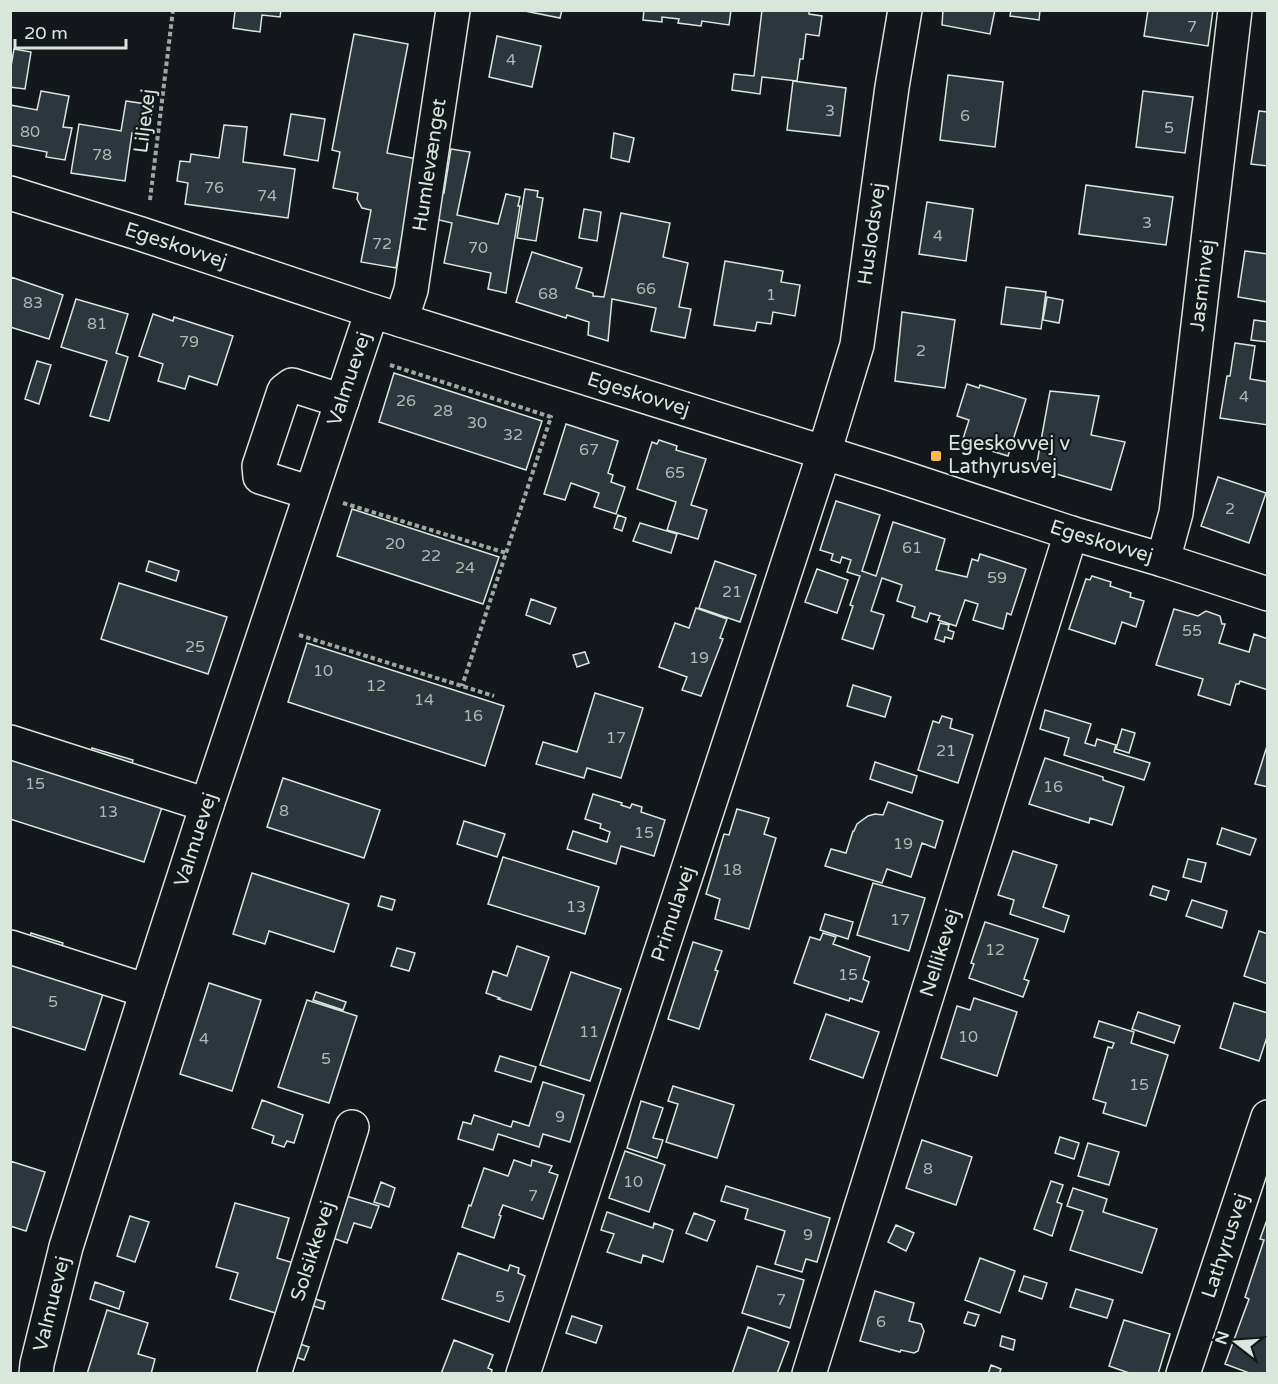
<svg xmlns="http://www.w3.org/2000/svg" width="1278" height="1384" font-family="'Varela Round',sans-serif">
	<rect width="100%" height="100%" fill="#14181c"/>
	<!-- building -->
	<path fill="#2c363c" stroke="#d8e6dc" stroke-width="1.5" d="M231 10H281L280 17 262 15 260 32 233 28 235 11Z
		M520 10H562L560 18Z
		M644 10H731L729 25 702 21 701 26 678 23 679 19 662 17V22L643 20Z
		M762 10H809V14L822 16 819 36 806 34 803 59H800L797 81 762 77 760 94 732 90 734 74 754 76Z
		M943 10H995L990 34 942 25Z
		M1011 10H1040L1039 20 1010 16Z
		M1148 10H1213L1208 46 1144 36Z
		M354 34 408 44 387 153 417 159 396 268 361 262 371 210 362 208 357 199 358 193 333 188 340 152 332 150Z
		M497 36 541 46 532 87 489 77Z
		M14 49 31 52 25 89 10 87V72Z
		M948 75 1003 82 995 147 940 140Z
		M793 81 846 88 840 136 787 130Z
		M41 91 69 96 63 127 72 128 65 160 46 157 47 152 10 145V105L37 110Z
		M1143 91 1193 97 1185 153 1136 147Z
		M126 101 153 105 148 136 132 133 125 181 71 173 79 124 121 131Z
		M1259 111 1268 112V166L1251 164Z
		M291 114 325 119 318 161 284 155Z
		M224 125 247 127 243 162 295 169 288 218 185 204 188 183 177 181 180 161 190 162 191 154 219 158Z
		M614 133 634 138 629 162 611 158Z
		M451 149 470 152 457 215 498 224 506 194 520 197 518 206H520L506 293 488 289 491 273 444 263 452 223 435 219 441 192 444 193Z
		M1086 185 1173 197 1166 245 1079 234Z
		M525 189 538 191 537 197 543 198 536 241 517 238Z
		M927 202 973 209 966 261 919 254Z
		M584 209 601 212 597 241 579 238Z
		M621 213 670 223 663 257 688 263 679 307 691 309 685 338 651 331 656 308 612 299 608 341 588 335 589 322 567 315 566 318 516 302 532 252 582 268 576 288 593 293V296L604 297Z
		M1245 251 1268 254V302L1238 297Z
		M725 261 783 271 781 282 800 285 795 316 773 312 771 324 757 322 755 331 714 325Z
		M11 277 63 295 49 339 10 327Z
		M1006 287 1046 292 1041 329 1001 324Z
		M1047 297 1063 300 1059 323 1043 320Z
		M76 299 128 314 116 353 128 357 109 421 90 416 107 361 61 347Z
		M902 312 955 320 945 388 895 381Z
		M153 314 173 321 174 317 233 336 217 385 189 376 185 389 158 381 163 364 139 356Z
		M1254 320 1268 322V342L1251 340Z
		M1235 343 1255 346 1250 379 1268 382V425L1220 418 1227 376H1230Z
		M37 361 51 365 39 404 25 399Z
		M394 373 542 421 526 470 379 422Z
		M967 384 979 388 980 385 1026 399 1008 456 962 442 969 420 957 416Z
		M1050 391 1099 396 1091 435 1125 442 1111 490 1036 468Z
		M566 424 618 441 608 473 613 475 611 482 625 487 616 514 594 507 599 493 571 483 565 500 544 494Z
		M659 440 677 446 676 450 706 459 691 505 707 510 698 539 667 530 676 502 637 489 652 442 657 444Z
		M1218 477 1266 493 1249 543 1201 526Z
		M836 501 880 515 862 571 876 576 893 522 945 539 936 570 967 577 972 559 978 561 980 554 1026 569 1011 615 1007 613 1003 629 973 620 978 604 965 600 956 626 938 620 940 616 930 613 927 622 912 617 915 607 897 601 902 585 882 578 871 611 884 615 873 649 842 639 853 606 850 605 860 576 847 572 851 560 842 557 840 563 831 560 833 554 820 550Z
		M352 509 499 557 483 604 337 556Z
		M618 515 626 518 622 531 614 528Z
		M640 523 677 534 671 553 633 541Z
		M149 561 179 571 176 581 146 571Z
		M715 561 756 575 740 622 699 608Z
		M817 569 848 580 837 613 805 602Z
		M1092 576 1111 582 1110 586 1131 593 1130 597 1144 601 1136 627 1122 622 1115 644 1069 629 1086 579 1090 580Z
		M119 583 227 617 208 674 101 639Z
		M531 599 556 608 550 624 526 615Z
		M696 608 727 619 720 638 723 639 701 696 682 690 687 677 659 667 675 623 689 628Z
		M1174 609 1198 616 1206 611 1220 616 1222 624H1225L1219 643 1249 652 1254 634 1268 639V690L1240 681 1239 684H1236L1230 705 1198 695 1203 679 1156 665Z
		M940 623 949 625 948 630 954 632 952 639 945 637 944 642 935 639Z
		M307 643 504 706 485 766 288 702Z
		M585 652 589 663 577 667 573 655Z
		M853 685 891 697 885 717 847 706Z
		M595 693 643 708 621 778 587 768 584 778 536 764 543 742 577 752Z
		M1045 710 1091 724 1085 743 1095 746 1097 739 1116 745 1114 752 1150 763 1144 780 1064 755 1069 738 1040 729Z
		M942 716 952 719 950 728 973 735 958 783 918 770 933 721 939 723Z
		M1122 729 1135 733 1129 753 1116 749Z
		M1267 746H1268V787L1255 784Z
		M92 748 133 760 130 770 89 758Z
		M10 752 164 801 144 862 10 819Z
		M1045 758 1103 777V780L1124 787 1112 825 1090 818 1089 823 1029 804Z
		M875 762 917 776 912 793 870 779Z
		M283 778 380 810 364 858 267 827Z
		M593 794 622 803 621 805 630 808 632 804 642 807 641 812 665 820 654 856 621 846 616 864 567 849 573 831 607 842 610 832 600 828 601 824 585 819Z
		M888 802 943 821 935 848 922 843 911 877 887 869 882 883 825 866 831 849 846 853 853 831H854L857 824 868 816 875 814 883 815Z
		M737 809 769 818 764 834 776 838 749 929 715 919 720 899 706 894 724 834 729 835Z
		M464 821 505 834 497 857 457 844Z
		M1222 828 1256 839 1250 855 1217 844Z
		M1013 851 1057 865 1043 907 1069 916 1064 932 1010 914 1014 900 998 895Z
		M503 857 599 887 585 934 488 904Z
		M1188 859 1206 863 1201 882 1183 877Z
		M252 873 349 904 334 952 269 931 265 944 233 934Z
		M873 883 925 898 909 951 857 935Z
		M1153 886 1169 891 1166 900 1150 895Z
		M381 896 395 900 392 910 378 906Z
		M1192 900 1227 911 1222 928 1186 916Z
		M825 914 853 922 848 939 820 930Z
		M985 922 1038 939 1024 979 1029 981 1023 997 969 978 974 964 971 963Z
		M1259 931 1268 934V984L1244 976Z
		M31 933 63 943 60 954 28 944Z
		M823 933 836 937 833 944 870 957 863 979 869 982 862 1002 850 998 849 1001 794 983 810 937 820 940Z
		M693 942 722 951 715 970 718 971 699 1029 668 1019Z
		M517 946 549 957 531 1010 498 999 500 998 486 993 493 971 507 976Z
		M397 948 415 953 409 971 391 966Z
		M10 961 104 991 85 1050 10 1026Z
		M571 972 621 989 590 1081 540 1065Z
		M209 983 261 1000 232 1091 180 1074Z
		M316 992 346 1002 343 1010 313 1000Z
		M974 998 1017 1012 997 1076 941 1058 957 1006 970 1010Z
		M307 1000 357 1016 329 1103 278 1087Z
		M1234 1003 1268 1013V1034L1259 1061 1220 1048Z
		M1138 1012 1180 1026 1174 1043 1132 1029Z
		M826 1014 879 1032 863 1078 810 1059Z
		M1099 1021 1134 1032 1131 1043 1168 1055 1146 1126 1103 1113 1106 1103 1093 1099 1108 1047 1112 1048 1114 1043 1094 1037Z
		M500 1056 536 1067 531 1082 495 1071Z
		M543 1082 584 1095 570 1142 543 1134 539 1147 498 1134 493 1150 458 1139 463 1122 471 1124 474 1115 511 1127 513 1121 529 1126Z
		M673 1086 734 1105 717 1158 666 1142 678 1104 668 1101Z
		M262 1100 303 1115 294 1143 287 1141 284 1147 272 1143 274 1136 252 1128Z
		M641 1101 663 1108 653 1138 663 1140 657 1158 627 1148Z
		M1060 1137 1079 1143 1074 1159 1055 1153Z
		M922 1140 972 1157 956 1205 906 1188Z
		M1088 1143 1119 1152 1109 1185 1078 1176Z
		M625 1151 665 1165 649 1212 609 1198Z
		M514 1160 531 1166 532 1160 552 1166 549 1172 558 1175 543 1219 503 1205 499 1215 501 1216 494 1238 462 1227 469 1205 471 1206 484 1168 508 1176Z
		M10 1161 45 1172 26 1231 10 1226Z
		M1051 1181 1063 1185 1057 1202 1062 1204 1052 1236 1034 1229Z
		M381 1182 395 1188 389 1207 374 1202Z
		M726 1186 830 1218 817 1262 806 1259 802 1272 775 1264 785 1231 745 1219 748 1209 721 1201Z
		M1073 1188 1107 1199 1103 1212 1157 1229 1142 1273 1070 1250 1083 1211 1067 1206Z
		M343 1195 379 1206 371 1228 354 1223 347 1243 330 1237Z
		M235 1203 289 1218 277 1258 297 1264 282 1315 230 1299 238 1273 216 1267Z
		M607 1212 653 1228 654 1223 673 1230 663 1262 643 1255 641 1263 607 1252 614 1234 601 1230Z
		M694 1213 715 1221 707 1241 686 1233Z
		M130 1216 149 1222 135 1262 117 1256Z
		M1268 1217V1374H1252L1225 1364 1249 1299 1245 1297 1264 1240 1260 1239Z
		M896 1225 914 1233 906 1251 888 1242Z
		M458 1253 508 1271 510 1265 519 1268 518 1273 525 1276 509 1322 442 1299Z
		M980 1258 1015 1271 1000 1313 965 1300Z
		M757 1266 804 1280 790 1328 742 1313Z
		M1024 1276 1047 1283 1042 1299 1019 1291Z
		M95 1282 124 1292 119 1309 90 1299Z
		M1076 1289 1113 1300 1107 1318 1070 1307Z
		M875 1291 914 1303 909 1321 921 1324 924 1331 918 1351 914 1353 901 1350 900 1352 860 1341Z
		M309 1297 325 1302 323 1309 307 1304Z
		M107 1310 148 1323 138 1354 155 1359 151 1374H87Z
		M968 1312 979 1315 975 1326 964 1323Z
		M572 1316 602 1326 596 1343 566 1333Z
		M1124 1320 1170 1334 1158 1374H1132L1109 1366Z
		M748 1327 789 1342 777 1374H732Z
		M1002 1336 1015 1340 1013 1350 1000 1346Z
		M454 1340 493 1355 488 1368 492 1370 491 1374H441Z
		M300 1344 309 1347 304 1360 296 1357Z
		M991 1365 1001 1369 999 1374H988Z"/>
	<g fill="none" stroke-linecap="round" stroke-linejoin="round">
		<defs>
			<g id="minor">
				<path id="s1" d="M10 193 141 234 372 311 886 472 1071 533 1163 560 1268 594"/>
				<path id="s2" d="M401 320 411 290 453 10"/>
				<path d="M311 493 260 477 259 466 284 391 292 385 342 401"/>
				<path id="s3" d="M1163 560 1176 513 1235 10"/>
				<path d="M10 742 207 805"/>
				<path d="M10 947 147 991"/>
				<path id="s4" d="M36 1374 37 1364 66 1247 147 991 207 805 372 311"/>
				<path id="s5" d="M274 1374 352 1127"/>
				<path id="s6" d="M523 1374 824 453 857 345 892 87 905 10"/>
				<path id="s7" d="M809 1374 1071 533"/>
				<path id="s8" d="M1183 1374 1268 1117"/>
			</g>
		</defs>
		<!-- minor casing -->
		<use href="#minor" stroke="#d8e6dc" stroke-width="36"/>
		<!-- path -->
		<path stroke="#9da8a2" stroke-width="4" stroke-dasharray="4.5 3" stroke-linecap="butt" d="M150 200 173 10
			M390 365 551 417 462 686
			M343 503 506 553
			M299 635 494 696"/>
		<!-- minor -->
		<use href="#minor" stroke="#14181c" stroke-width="33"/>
	</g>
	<!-- markers -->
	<rect fill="#ffb74d" stroke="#14181c" stroke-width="2" x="930" y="450" width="12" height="12" rx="3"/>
	<g text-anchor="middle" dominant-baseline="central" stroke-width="4.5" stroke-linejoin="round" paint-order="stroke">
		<!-- number labels -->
		<g font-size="16" fill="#adbab4">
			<text x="1192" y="27">7</text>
			<text x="511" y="60">4</text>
			<text x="830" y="111">3</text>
			<text x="965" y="116">6</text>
			<text x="1169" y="128">5</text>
			<text x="30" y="132">80</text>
			<text x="102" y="155">78</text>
			<text x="214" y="188">76</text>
			<text x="267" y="196">74</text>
			<text x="1147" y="223">3</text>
			<text x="938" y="236">4</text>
			<text x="382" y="244">72</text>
			<text x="478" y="248">70</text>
			<text x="646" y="289">66</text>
			<text x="548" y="294">68</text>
			<text x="771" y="295">1</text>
			<text x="33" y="303">83</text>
			<text x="97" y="324">81</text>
			<text x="189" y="342">79</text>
			<text x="921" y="351">2</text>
			<text x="1244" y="397">4</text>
			<text x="406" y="401">26</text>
			<text x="443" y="411">28</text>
			<text x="477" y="423">30</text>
			<text x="513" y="435">32</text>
			<text x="589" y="450">67</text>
			<text x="675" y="473">65</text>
			<text x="1230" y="509">2</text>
			<text x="395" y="544">20</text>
			<text x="912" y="548">61</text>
			<text x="431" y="556">22</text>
			<text x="465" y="568">24</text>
			<text x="997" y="578">59</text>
			<text x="732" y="592">21</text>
			<text x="1192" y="631">55</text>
			<text x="195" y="647">25</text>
			<text x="699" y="658">19</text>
			<text x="323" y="671">10</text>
			<text x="376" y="686">12</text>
			<text x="424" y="700">14</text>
			<text x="473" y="716">16</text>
			<text x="616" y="738">17</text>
			<text x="946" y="751">21</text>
			<text x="35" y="784">15</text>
			<text x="1053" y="787">16</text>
			<text x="284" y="811">8</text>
			<text x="108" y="812">13</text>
			<text x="644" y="833">15</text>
			<text x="903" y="844">19</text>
			<text x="732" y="870">18</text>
			<text x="576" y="907">13</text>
			<text x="900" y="920">17</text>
			<text x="995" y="950">12</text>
			<text x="848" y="975">15</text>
			<text x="53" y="1002">5</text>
			<text x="589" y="1032">11</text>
			<text x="968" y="1037">10</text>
			<text x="204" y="1039">4</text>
			<text x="326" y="1059">5</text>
			<text x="1139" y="1085">15</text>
			<text x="560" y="1117">9</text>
			<text x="928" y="1169">8</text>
			<text x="633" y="1182">10</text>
			<text x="533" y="1196">7</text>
			<text x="808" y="1235">9</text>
			<text x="500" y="1297">5</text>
			<text x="781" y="1300">7</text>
			<text x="881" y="1322">6</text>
		</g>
		<!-- street labels -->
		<g font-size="20" fill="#d8e6dc" stroke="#14181c">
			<text transform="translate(145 121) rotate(-83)">Liljevej</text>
			<text stroke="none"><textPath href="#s2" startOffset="158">Humlevænget</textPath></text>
			<text stroke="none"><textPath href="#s6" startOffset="1194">Huslodsvej</textPath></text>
			<text stroke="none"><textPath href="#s1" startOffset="174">Egeskovvej</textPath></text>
			<text stroke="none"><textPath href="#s3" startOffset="278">Jasminvej</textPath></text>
			<text stroke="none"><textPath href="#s4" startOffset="1044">Valmuevej</textPath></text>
			<text stroke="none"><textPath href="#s1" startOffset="660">Egeskovvej</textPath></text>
			<text stroke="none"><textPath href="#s1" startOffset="1146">Egeskovvej</textPath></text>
			<text stroke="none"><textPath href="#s4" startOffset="558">Valmuevej</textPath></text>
			<text stroke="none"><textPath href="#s6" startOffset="484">Primulavej</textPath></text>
			<text stroke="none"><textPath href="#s7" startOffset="441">Nellikevej</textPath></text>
			<text stroke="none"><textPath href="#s8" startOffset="135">Lathyrusvej</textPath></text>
			<text stroke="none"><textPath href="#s5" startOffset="129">Solsikkevej</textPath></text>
			<text stroke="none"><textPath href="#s4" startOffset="72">Valmuevej</textPath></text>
		</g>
		<!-- poi labels -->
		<g font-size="20" fill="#d8e6dc" stroke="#14181c" text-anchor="start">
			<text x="948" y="444">Egeskovvej v<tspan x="948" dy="23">Lathyrusvej</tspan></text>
		</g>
	</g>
	<!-- border -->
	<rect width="1278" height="1384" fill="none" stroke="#d8e6dc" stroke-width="24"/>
	<!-- north arrow -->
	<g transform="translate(1236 1342) rotate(287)" stroke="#14181c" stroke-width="4.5" paint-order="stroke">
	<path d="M0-4.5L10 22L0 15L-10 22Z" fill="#d8e6dc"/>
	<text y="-9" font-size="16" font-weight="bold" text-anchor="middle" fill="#d8e6dc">N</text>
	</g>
	<!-- scale -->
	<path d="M15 39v9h111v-9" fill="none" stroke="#d8e6dc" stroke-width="3"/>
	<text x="24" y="39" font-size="18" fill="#d8e6dc" stroke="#14181c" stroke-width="4.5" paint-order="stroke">20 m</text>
</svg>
